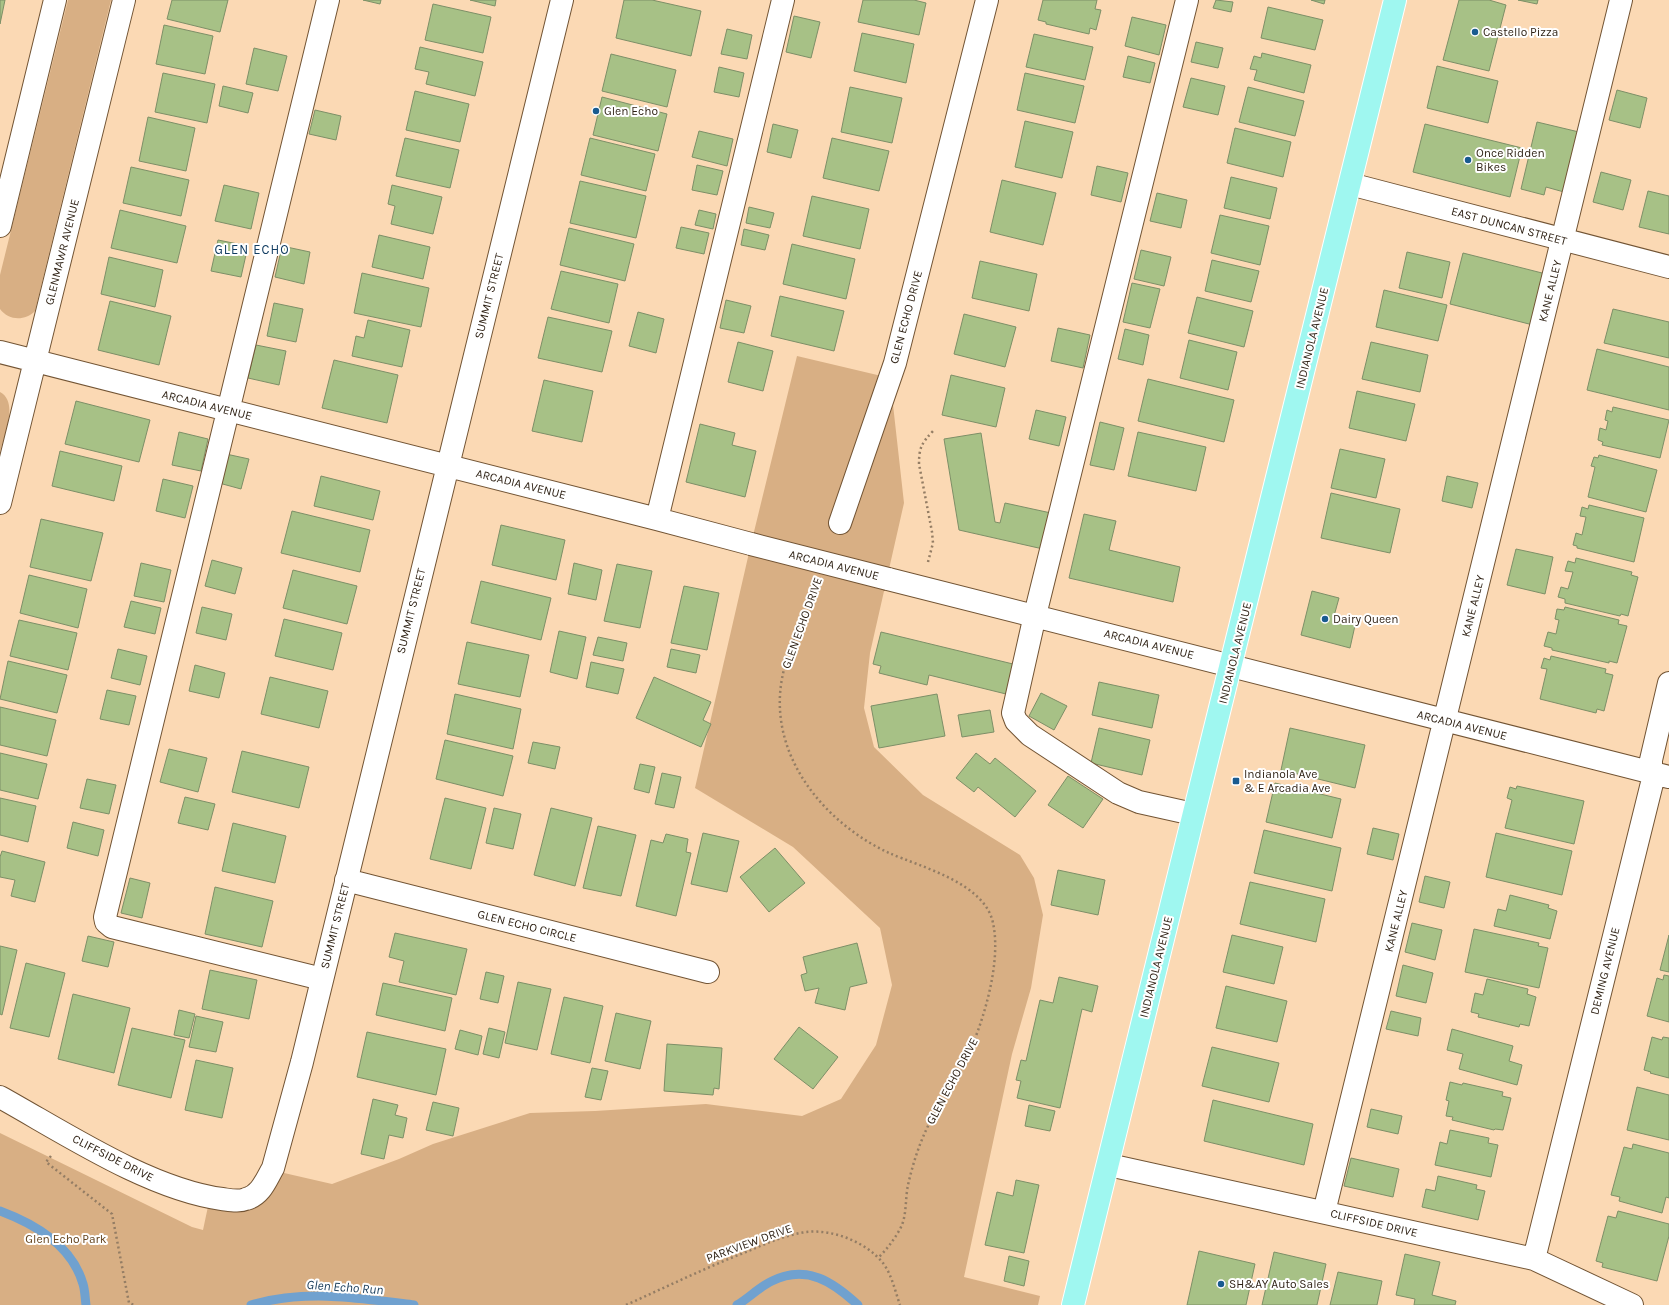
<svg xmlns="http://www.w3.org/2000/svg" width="1669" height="1305" font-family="Karla,sans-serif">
	<rect width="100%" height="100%" fill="#fbd9b4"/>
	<!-- green -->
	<path fill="#d8af84" d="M68 0H111L35 311C25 321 9 321 0 309V275Z
		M797 356 890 378 904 503 870 653 864 708 874 747 923 795 1020 855 1034 878 1043 915 1031 988 1012 1054 964 1277 1040 1296 1038 1305H0V1133L192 1227 203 1230 210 1197 234 1201 271 1170 332 1184 399 1159 433 1144 530 1113 595 1111 706 1104 802 1116 841 1099 876 1045 892 985 880 928 793 847 695 788 751 544Z
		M0 392C19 402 4 436 0 452Z"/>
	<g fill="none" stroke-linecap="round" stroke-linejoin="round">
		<!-- stream -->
		<path stroke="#70a1cf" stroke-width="9" d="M0 1211C35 1224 72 1245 83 1284 85 1290 85 1298 86 1305
			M251 1305C305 1289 360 1298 414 1305
			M737 1305C749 1298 759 1287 772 1281 807 1264 833 1282 858 1305"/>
	</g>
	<!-- building -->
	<path fill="#a7c186" stroke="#7d8f67" d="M0 0H5L0 24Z
		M172 0H228L220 32 167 19Z
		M363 0H381L380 4Z
		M470 0H496L495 6Z
		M624 0H652L701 11 691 56 616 38Z
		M863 0H914L926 3 919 35 858 22Z
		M1043 0H1097L1095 9 1101 10 1096 30 1090 28 1089 34 1046 24V22L1038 20Z
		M1216 0 1233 2 1231 12 1213 8Z
		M1311 0H1325L1324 4Z
		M1459 0H1489L1506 5 1489 71 1443 60Z
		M1518 0H1538L1537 4Z
		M433 4 491 17 483 53 425 40Z
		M1268 7 1323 20 1315 50 1261 38Z
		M794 16 820 22 811 58 786 52Z
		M1132 17 1166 25 1159 55 1125 46Z
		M164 25 213 36 205 74 156 64Z
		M727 29 752 35 747 59 721 54Z
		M862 33 914 44 906 83 854 71Z
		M1034 34 1093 47 1085 80 1026 67Z
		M1196 42 1223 48 1218 68 1191 62Z
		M420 47 483 62 475 96 426 84 429 72 415 69Z
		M254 48 287 56 278 91 246 84Z
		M1262 53 1311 65 1304 93 1254 80 1257 70 1250 69 1254 56 1261 58Z
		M611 54 676 70 667 107 602 91Z
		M1128 56 1155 63 1150 83 1123 77Z
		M1437 66 1498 81 1488 123 1427 108Z
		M719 67 744 73 739 97 714 92Z
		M163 73 215 84 207 123 155 112Z
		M1025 73 1084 86 1075 123 1017 110Z
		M1191 78 1225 86 1218 115 1183 107Z
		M223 86 253 93 248 113 219 106Z
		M850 87 902 98 892 143 841 132Z
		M1248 87 1304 101 1295 136 1239 122Z
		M1617 90 1647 98 1640 128 1609 120Z
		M415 91 469 104 460 142 406 130Z
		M602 97 667 114 658 151 593 135Z
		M315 110 341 116 336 140 309 134Z
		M148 117 195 128 186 171 139 161Z
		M1025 121 1073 132 1062 178 1015 167Z
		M1537 122 1579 132 1564 192 1546 187 1544 195 1521 189Z
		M773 124 798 130 791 158 767 152Z
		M1425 124 1522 148 1510 197 1413 172Z
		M1235 128 1291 142 1283 177 1227 163Z
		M699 131 733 139 727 166 692 157Z
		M405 138 459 150 450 188 396 176Z
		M590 138 655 154 646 191 581 175Z
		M832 138 889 151 879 191 823 178Z
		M697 165 723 171 717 195 692 190Z
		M1097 166 1128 173 1121 202 1091 195Z
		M131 167 189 180 181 216 123 203Z
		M1601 172 1631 180 1623 210 1593 202Z
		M1231 177 1277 188 1270 219 1224 208Z
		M1002 180 1056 193 1043 245 990 232Z
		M580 181 646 196 636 238 570 223Z
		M224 185 259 193 251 229 215 221Z
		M392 185 442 197 433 234 391 224 395 206 388 204Z
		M1648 191 1669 196V234L1639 227Z
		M1157 193 1187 200 1181 228 1150 221Z
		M812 196 869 209 860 249 803 236Z
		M749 207 774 213 770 228 746 223Z
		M120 210 186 226 177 263 111 248Z
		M699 210 716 214 713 229 695 225Z
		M1220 215 1269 226 1260 265 1211 253Z
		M681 227 709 233 704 254 676 248Z
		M569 228 634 244 625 281 560 265Z
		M744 229 769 235 765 250 741 245Z
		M379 235 430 247 423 279 372 267Z
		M218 240 248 246 241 277 211 271Z
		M792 244 855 259 846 299 783 284Z
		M282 246 310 252 304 284 275 277Z
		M1141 250 1171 257 1164 286 1134 279Z
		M1407 252 1450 262 1442 298 1399 288Z
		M1463 253 1546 274 1533 325 1450 304Z
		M109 257 163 270 155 307 101 294Z
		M1212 260 1259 271 1251 302 1205 291Z
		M980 261 1037 274 1029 311 972 298Z
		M561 271 618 284 609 323 551 309Z
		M362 273 429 288 421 327 354 313Z
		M1132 283 1160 289 1150 328 1123 322Z
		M1384 290 1447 305 1438 341 1376 327Z
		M780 296 844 311 834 351 771 336Z
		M1197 297 1253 311 1244 347 1188 333Z
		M726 300 751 306 744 333 720 328Z
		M110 301 171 316 159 365 98 350Z
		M274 303 303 309 296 342 267 336Z
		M1613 309 1669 322V358L1604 343Z
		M638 312 664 319 656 353 629 346Z
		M964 314 1016 327 1005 367 954 354Z
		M548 317 612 331 602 372 538 358Z
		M368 320 410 330 402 367 352 356 356 336 364 338Z
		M1058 328 1090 335 1083 368 1051 361Z
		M1125 329 1149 335 1143 365 1118 359Z
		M1189 340 1237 352 1228 390 1180 378Z
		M738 342 773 351 763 391 728 382Z
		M1371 342 1428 355 1420 392 1362 379Z
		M256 345 286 351 279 385 248 378Z
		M1597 349 1669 367V410L1587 390Z
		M334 360 398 375 387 423 322 408Z
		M951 375 1005 388 996 427 942 415Z
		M1148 379 1234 400 1224 442 1138 421Z
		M544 380 593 391 582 442 532 431Z
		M1357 391 1415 404 1406 441 1349 428Z
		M76 401 150 420 139 462 65 444Z
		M1613 407 1669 420 1660 458 1602 445 1603 442 1598 440 1600 428 1606 430 1608 421 1605 420 1607 410 1612 412Z
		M1036 410 1066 417 1059 446 1029 439Z
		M1100 422 1124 428 1114 470 1090 465Z
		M700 424 735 433 732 445 756 451 745 497 686 482Z
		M179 432 208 439 201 471 172 465Z
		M1138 432 1206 447 1196 491 1128 476Z
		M981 433 995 522 1000 523 1005 503 1051 513 1043 549 959 530 944 439Z
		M1340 449 1385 459 1376 498 1331 488Z
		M60 451 122 466 114 501 52 486Z
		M226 454 249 459 241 489 219 483Z
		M1599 455 1657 470 1646 512 1588 497 1595 467 1591 466 1594 457 1598 458Z
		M321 476 380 491 373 520 314 506Z
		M1447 476 1478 483 1472 508 1442 501Z
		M163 479 193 486 185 518 156 511Z
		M1331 493 1400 509 1390 553 1321 538Z
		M1589 505 1644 518 1634 562 1577 548V546L1573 545 1576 533 1582 535 1586 517 1580 516 1582 507 1588 509Z
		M292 511 370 530 360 572 281 553Z
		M1084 514 1116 521 1109 550 1180 567 1173 602 1069 578Z
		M41 519 103 533 91 581 30 567Z
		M501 525 565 540 556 580 492 565Z
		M1516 549 1553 557 1545 594 1507 585Z
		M1576 558 1632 572 1631 575 1638 577 1628 616 1621 614 1620 616 1565 603V599L1558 597 1561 587 1568 589 1573 572 1565 571 1568 561 1575 563Z
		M212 560 242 568 235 594 205 586Z
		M141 563 171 570 164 602 134 596Z
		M574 563 602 570 596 600 568 594Z
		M617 564 652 571 640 628 604 621Z
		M293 570 357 586 347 624 283 608Z
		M29 575 87 589 78 628 20 613Z
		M481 581 551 598 541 640 471 623Z
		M684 586 719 593 707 650 671 643Z
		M1312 591 1339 598 1334 616 1356 621 1350 648 1301 635Z
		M131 601 161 608 155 634 124 627Z
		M202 607 232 614 226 640 196 633Z
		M1565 607 1619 620 1618 624 1627 626 1617 663 1609 661V663L1552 650V648L1544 646 1548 632 1556 634 1559 620 1555 619 1557 609 1564 610Z
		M284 619 342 633 333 670 275 656Z
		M19 620 77 633 68 670 10 656Z
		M559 631 586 637 577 679 550 672Z
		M881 632 1013 664 1006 694 929 675 927 685 879 673 881 666 873 664Z
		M598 637 627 643 623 661 593 655Z
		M467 642 529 655 520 697 458 684Z
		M118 649 147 656 140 685 111 678Z
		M671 649 700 655 696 673 667 667Z
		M1551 656 1606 669 1605 673 1613 675 1604 711 1597 709 1596 713 1540 699 1547 669 1541 668 1544 658 1550 660Z
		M8 661 67 675 57 713 0 699Z
		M591 662 624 669 618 694 586 687Z
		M195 665 225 673 219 698 189 691Z
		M270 677 328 691 319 728 261 714Z
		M654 677 711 702 703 720 711 724 701 747 636 718Z
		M1099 682 1159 695 1152 728 1092 715Z
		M107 690 136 696 129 725 100 719Z
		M1041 693 1067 706 1054 730 1029 716Z
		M455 694 521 709 513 749 447 734Z
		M937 694 945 736 879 748 871 706Z
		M0 707 56 720 47 756 0 745Z
		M990 710 994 732 962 737 958 715Z
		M1099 728 1150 740 1142 775 1091 763Z
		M1290 728 1365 745 1355 788 1281 770Z
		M445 740 513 756 503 796 436 779Z
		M533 742 560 747 555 769 528 763Z
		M169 749 207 758 198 792 160 782Z
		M242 751 309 767 299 808 232 792Z
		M0 753 47 764 38 799 0 790Z
		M976 753 990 764 995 758 1036 791 1015 817 978 787 974 792 956 778Z
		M640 764 655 767 649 793 634 789Z
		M662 773 681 777 674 808 655 804Z
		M1068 776 1103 799 1083 828 1048 805Z
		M87 779 116 785 109 814 80 808Z
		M1275 783 1341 799 1332 838 1266 822Z
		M1517 786 1584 801 1574 844 1505 828 1512 800 1507 798 1510 787 1516 789Z
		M185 797 215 804 208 830 178 823Z
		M0 798 36 806 28 842 0 835Z
		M445 798 486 808 471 869 430 859Z
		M494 808 521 814 513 849 486 843Z
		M551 808 592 818 575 886 534 875Z
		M73 822 104 830 98 856 67 848Z
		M233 823 286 836 275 883 222 871Z
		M598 826 636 835 621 896 583 888Z
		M1373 828 1399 834 1393 860 1367 854Z
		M1264 830 1341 848 1332 891 1254 873Z
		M703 833 739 841 727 892 691 884Z
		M1496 833 1572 851 1562 895 1486 877Z
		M666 834 688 839 686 852 691 853 676 916 636 906 651 840 663 843Z
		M775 848 805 883 769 912 740 877Z
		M2 851 45 862 35 902 11 896 15 880 0 877V857Z
		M1058 870 1105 880 1098 915 1051 905Z
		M1425 876 1450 882 1444 908 1419 902Z
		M130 878 150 883 142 918 121 913Z
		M1250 882 1325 899 1316 942 1240 924Z
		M215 887 273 901 262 947 205 934Z
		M1510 895 1549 905 1548 908 1557 911 1550 939 1494 926 1498 909 1506 911Z
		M1412 923 1442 930 1435 960 1405 952Z
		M1474 929 1539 943 1538 946 1548 948 1539 988 1465 972Z
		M395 933 467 949 456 995 399 982 404 961 389 957Z
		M1232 935 1283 947 1274 984 1223 972Z
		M1669 935V972L1660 970Z
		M88 936 114 942 108 967 82 961Z
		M857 943 867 983 850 987 845 1010 815 1003 819 988 805 991 801 975 807 973 803 957Z
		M0 946 17 950 2 1015 0 1014Z
		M26 963 65 973 49 1037 10 1028Z
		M1403 965 1433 973 1426 1003 1396 996Z
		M210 970 257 980 249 1019 202 1009Z
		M486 972 504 976 498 1003 480 999Z
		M1664 975 1669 976V1022L1647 1016 1657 978 1663 980Z
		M1059 977 1098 986 1092 1012 1082 1009 1060 1108 1017 1098 1021 1081 1016 1080 1021 1060 1026 1061 1040 1000 1053 1003Z
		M1487 979 1528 989 1527 994 1536 997 1529 1026 1520 1024 1519 1027 1478 1017 1479 1014 1471 1012 1475 993 1483 995Z
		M518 982 551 989 537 1050 505 1043Z
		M383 983 452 998 445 1031 376 1015Z
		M1226 986 1287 1001 1277 1042 1216 1028Z
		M73 994 130 1008 114 1073 58 1059Z
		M564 997 603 1006 590 1063 551 1054Z
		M179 1010 195 1014 189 1038 174 1035Z
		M1391 1011 1421 1018 1418 1036 1386 1029Z
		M616 1013 651 1021 640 1069 605 1061Z
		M196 1016 223 1022 216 1052 189 1047Z
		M799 1027 838 1057 813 1089 774 1059Z
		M132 1028 185 1040 171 1098 118 1085Z
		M489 1028 505 1032 499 1058 483 1054Z
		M1452 1029 1513 1046 1509 1061 1522 1065 1517 1085 1459 1069 1463 1054 1447 1050Z
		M460 1030 482 1036 478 1055 455 1049Z
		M367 1032 446 1049 436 1095 357 1077Z
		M1652 1037 1662 1040 1663 1037 1669 1038V1078L1650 1073 1651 1072 1644 1070Z
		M667 1044 722 1048 719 1089 714 1088 713 1095 664 1091Z
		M1212 1047 1279 1063 1269 1102 1202 1086Z
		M196 1060 233 1068 222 1118 185 1110Z
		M592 1068 608 1071 601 1100 585 1097Z
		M1450 1082 1462 1085 1463 1083 1503 1092 1502 1096 1511 1098 1503 1130 1495 1129 1494 1130 1452 1120 1453 1117 1446 1116 1449 1101 1446 1100Z
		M1637 1087 1669 1095V1140L1627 1130Z
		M373 1099 398 1105 395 1115 407 1118 403 1138 389 1135 384 1159 361 1154Z
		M1213 1100 1313 1124 1304 1165 1204 1141Z
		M433 1102 459 1108 453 1136 426 1130Z
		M1029 1105 1055 1111 1050 1131 1025 1126Z
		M1371 1109 1402 1116 1398 1134 1367 1127Z
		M1450 1130 1489 1138 1488 1143 1498 1145 1491 1177 1435 1165 1440 1142 1447 1144Z
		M1633 1144 1669 1153V1198L1666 1197 1662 1213 1619 1201 1620 1197 1611 1195 1624 1147 1632 1149Z
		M1351 1158 1399 1169 1393 1197 1344 1186Z
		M1438 1176 1477 1185 1476 1189 1485 1191 1478 1220 1422 1207 1426 1189 1435 1191Z
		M1016 1180 1039 1185 1024 1253 985 1245 997 1192 1013 1196Z
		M1618 1211 1669 1224V1236L1657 1281 1602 1267 1603 1263 1596 1261 1608 1216 1616 1218Z
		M1199 1251 1255 1264 1246 1305H1187Z
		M1274 1252 1326 1264 1317 1305H1262Z
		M1405 1254 1440 1262 1432 1295 1456 1301 1455 1305H1414L1415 1299 1396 1295Z
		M1009 1256 1029 1261 1024 1286 1004 1281Z
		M1338 1272 1382 1281 1377 1305H1330Z"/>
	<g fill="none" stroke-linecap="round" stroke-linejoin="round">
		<defs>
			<path id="minor" d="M1187 0 1035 615 1013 713 1016 721 1030 735 1118 793 1139 802 1193 814
				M1350 184 1669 267
				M0 226 55 0
				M0 352 657 519 751 544
				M0 503 124 0
				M657 519 783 0
				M840 523 895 363 987 0
				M888 579 1669 777
				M346 880 708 972
				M322 979 112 927 106 922 105 917 328 0
				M0 1097C65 1133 149 1189 222 1199 230 1200 239 1202 246 1199 261 1195 266 1180 273 1168L302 1062 562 0
				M1109 1165 1534 1259 1632 1305
				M1324 1212 1621 0
				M1534 1259 1653 779 1651 773V760L1669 683"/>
			<path id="major" d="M1073 1305C1114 1141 1153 977 1194 813 1262 542 1329 271 1395 0"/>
		</defs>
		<!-- minor casing -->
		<use href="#minor" stroke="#725434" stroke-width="24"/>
		<!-- major casing -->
		<use href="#major" stroke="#fff" stroke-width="24"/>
		<!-- path -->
		<path stroke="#947d64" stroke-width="2.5" stroke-dasharray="2 3" stroke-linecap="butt" d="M928 562 933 543 932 532 919 464C919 447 922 443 933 431
			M815 587C802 621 782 658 780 695 776 765 829 825 889 853 921 867 985 883 993 923 1002 964 982 1027 964 1064 954 1083 940 1101 931 1120 920 1141 913 1163 908 1185 905 1199 907 1217 900 1229 894 1240 887 1249 878 1258
			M51 1156 46 1162 112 1214 129 1303 134 1305
			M626 1305C666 1287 705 1268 746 1252 765 1244 785 1235 806 1232 833 1229 866 1242 883 1263 892 1275 895 1291 900 1305"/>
		<!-- minor -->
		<use href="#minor" stroke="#fff" stroke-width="22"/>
		<!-- major -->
		<use href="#major" stroke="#9ff7f0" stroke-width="22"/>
		<defs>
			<path id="minor-bridge" d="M751 544 888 579"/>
		</defs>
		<!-- minor-bridge casing -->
		<use href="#minor-bridge" stroke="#725434" stroke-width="24" stroke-linecap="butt"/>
		<!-- minor-bridge -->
		<use href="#minor-bridge" stroke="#fff" stroke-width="22"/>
	</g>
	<!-- markers -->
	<g fill="#195b90" stroke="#fff" stroke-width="1.5">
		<circle cx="1475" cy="32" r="4"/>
		<circle cx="596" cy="111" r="4"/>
		<circle cx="1468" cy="160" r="4"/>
		<circle cx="1325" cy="619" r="4"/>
		<rect x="1232" y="777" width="8" height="8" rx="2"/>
		<circle cx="1221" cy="1284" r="4"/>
	</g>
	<g text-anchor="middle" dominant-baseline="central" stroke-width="4" stroke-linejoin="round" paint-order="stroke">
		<!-- poi labels -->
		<g font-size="12" fill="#2c1f12" stroke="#fff" text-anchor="start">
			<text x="1483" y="32">Castello Pizza</text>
			<text x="604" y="111">Glen Echo</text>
			<text x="1476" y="153">Once Ridden<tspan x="1476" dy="14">Bikes</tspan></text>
			<text x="1333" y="619">Dairy Queen</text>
			<text x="1244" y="774">Indianola Ave<tspan x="1244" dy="14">&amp; E Arcadia Ave</tspan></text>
			<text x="1229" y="1284">SH&amp;AY Auto Sales</text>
		</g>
		<!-- street labels -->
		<g font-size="12" fill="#2c1f12" stroke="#fff">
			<text transform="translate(1509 226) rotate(15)">EAST DUNCAN STREET</text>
			<text transform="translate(62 252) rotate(-76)">GLENMAWR AVENUE</text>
			<text transform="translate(1550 291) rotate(-76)">KANE ALLEY</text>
			<text transform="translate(489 296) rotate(-76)">SUMMIT STREET</text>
			<text transform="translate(906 317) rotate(-75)">GLEN ECHO DRIVE</text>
			<text transform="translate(1312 338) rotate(-76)">INDIANOLA AVENUE</text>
			<text transform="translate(207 405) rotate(14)">ARCADIA AVENUE</text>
			<text transform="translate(521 484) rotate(14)">ARCADIA AVENUE</text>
			<text transform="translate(834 565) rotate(14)">ARCADIA AVENUE</text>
			<text transform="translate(1473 606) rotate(-76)">KANE ALLEY</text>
			<text transform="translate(411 611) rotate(-76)">SUMMIT STREET</text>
			<text transform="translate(802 623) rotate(-70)">GLEN ECHO DRIVE</text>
			<text transform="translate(1149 644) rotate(14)">ARCADIA AVENUE</text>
			<text transform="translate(1235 653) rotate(-76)">INDIANOLA AVENUE</text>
			<text transform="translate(1462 725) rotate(14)">ARCADIA AVENUE</text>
			<text transform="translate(1396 921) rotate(-76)">KANE ALLEY</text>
			<text transform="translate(335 926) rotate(-76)">SUMMIT STREET</text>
			<text transform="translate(527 926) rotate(14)">GLEN ECHO CIRCLE</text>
			<text transform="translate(1156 967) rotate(-76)">INDIANOLA AVENUE</text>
			<text transform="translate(1605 971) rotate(-76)">DEMING AVENUE</text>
			<text transform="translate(952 1081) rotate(-62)">GLEN ECHO DRIVE</text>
			<text transform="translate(113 1158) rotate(27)">CLIFFSIDE DRIVE</text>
			<text transform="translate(1374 1223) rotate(13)">CLIFFSIDE DRIVE</text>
			<text transform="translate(749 1243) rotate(-20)">PARKVIEW DRIVE</text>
		</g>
		<!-- park labels -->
		<g font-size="12" fill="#63421c" stroke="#fff">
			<text x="66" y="1239">Glen Echo Park</text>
		</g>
		<!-- neighbourhood labels -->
		<g font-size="13" letter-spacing="1" fill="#103c61" stroke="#fff">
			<text x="252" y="249">GLEN ECHO</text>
		</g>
		<!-- water labels -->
		<g font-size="13" font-style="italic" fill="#133857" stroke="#fff">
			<text transform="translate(345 1287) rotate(4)">Glen Echo Run</text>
		</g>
	</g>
</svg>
